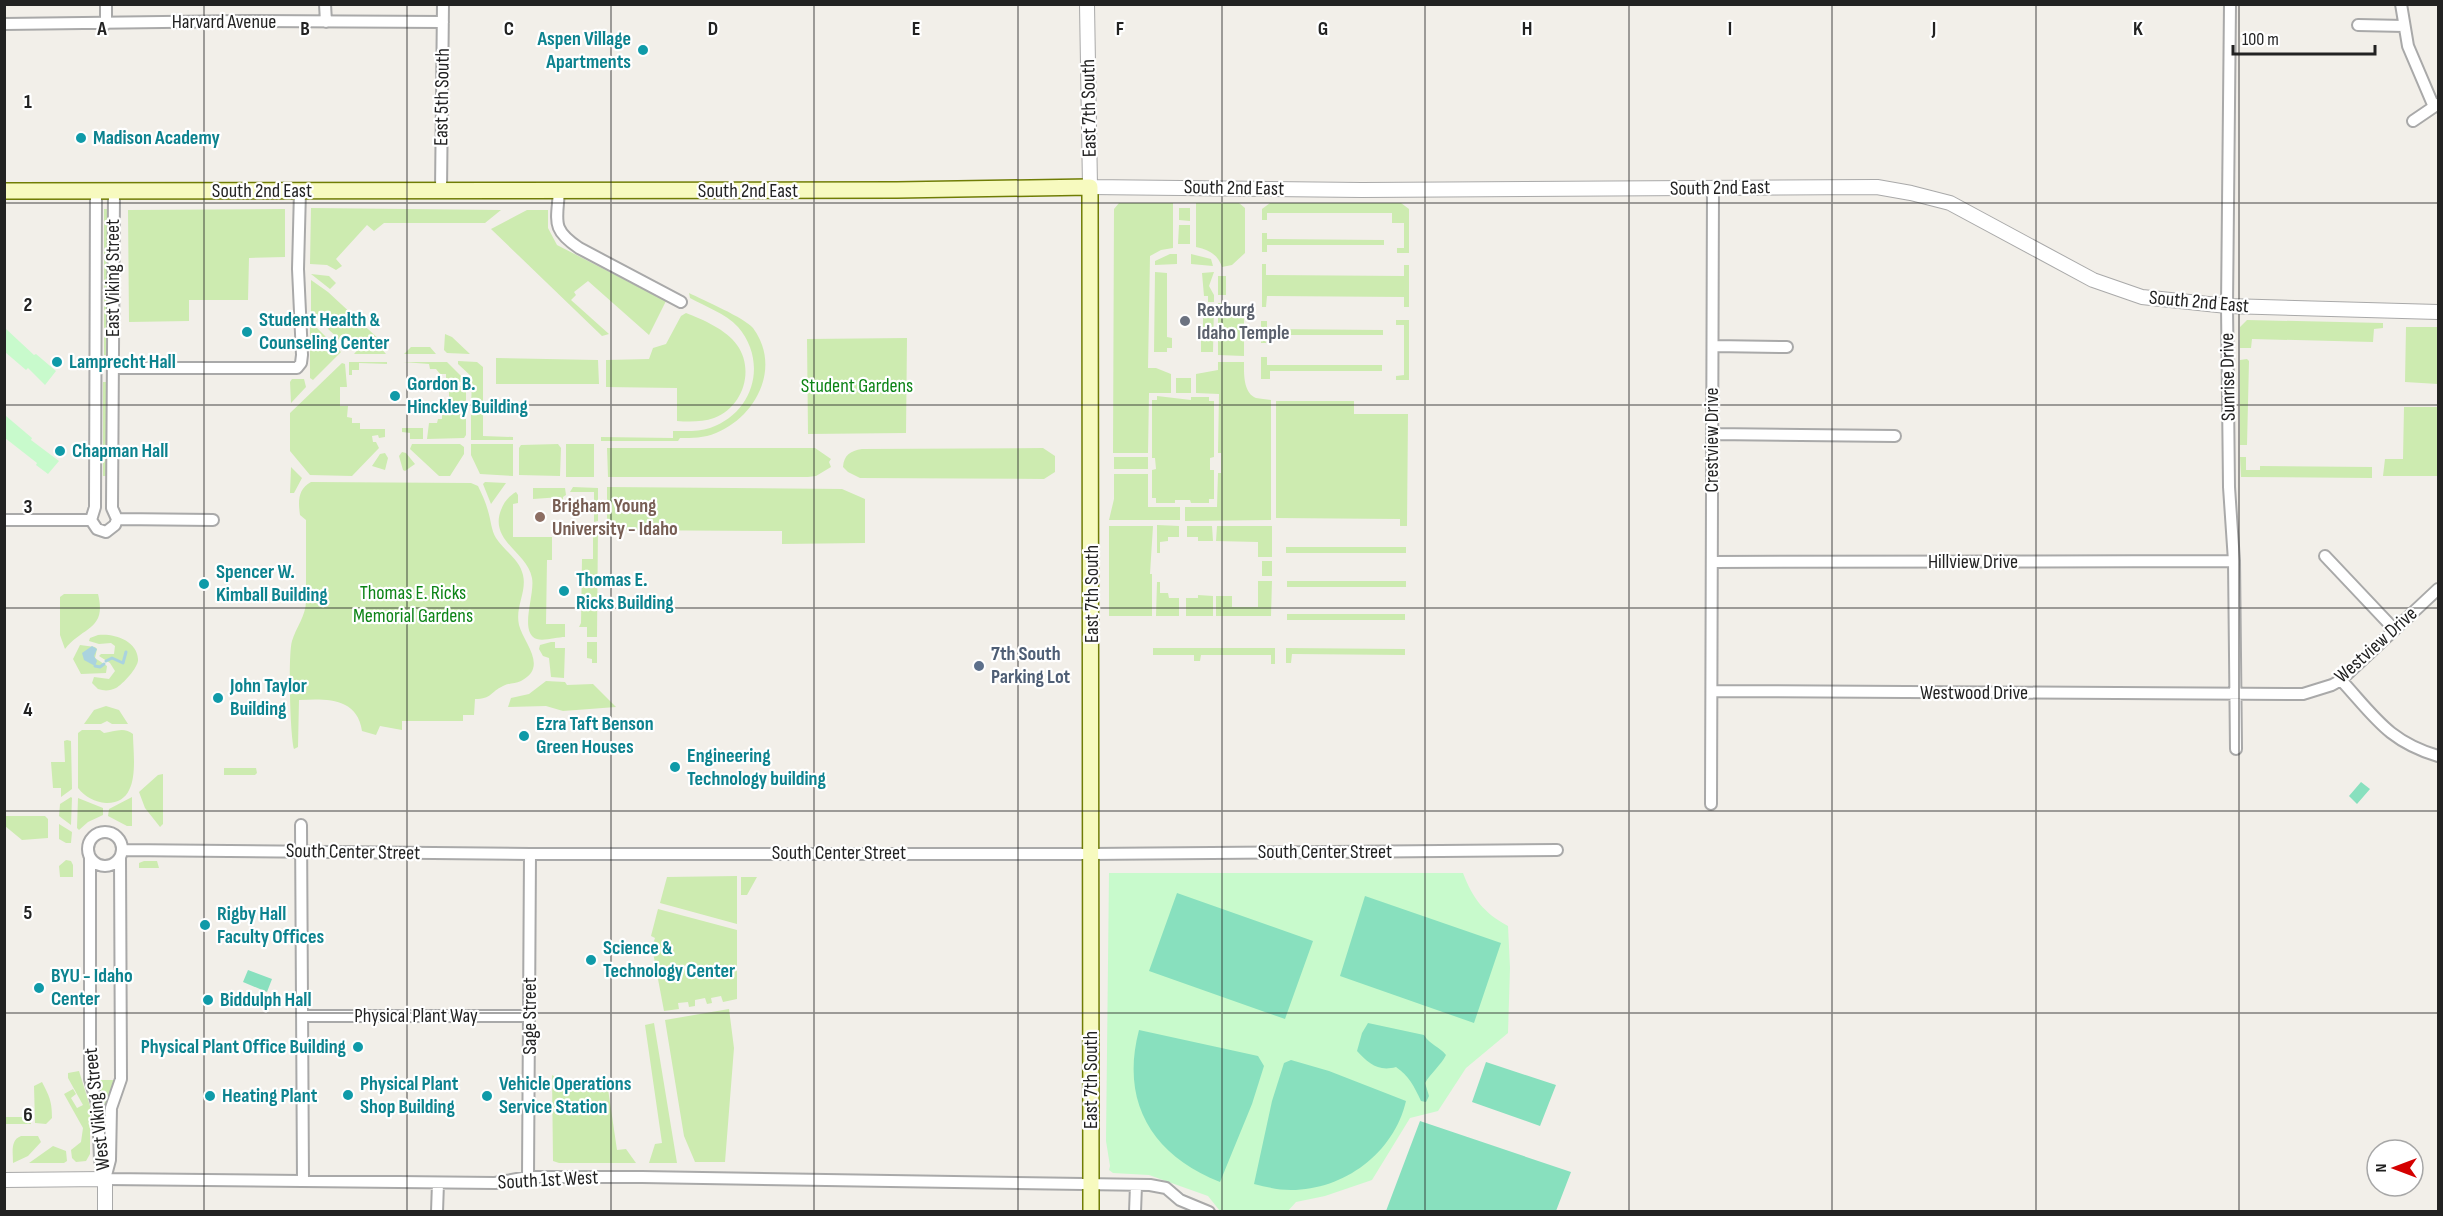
<svg xmlns="http://www.w3.org/2000/svg" width="2443" height="1216" font-family="'Sofia Sans Condensed',sans-serif">
	<rect width="100%" height="100%" fill="#f2efe9"/>
	<!-- grass -->
	<path fill="#cdebb0" d="M1119 203H1173V248L1161 250 1150 256 1148 368H1156L1171 374V393H1149L1148 453H1113L1114 209Z
		M1196 203H1239L1245 208V253L1232 265 1222 267C1218 255 1210 250 1196 247Z
		M1270 203H1401L1409 209V253H1397V248H1404V223H1392V213H1267V220H1262V209Z
		M311 208 501 210 485 223H384L374 231 367 225 336 259 342 266 336 270 327 265 310 264Z
		M1179 208H1190V221L1179 220Z
		M104 209H107V355H104Z
		M285 209V257L249 258 248 300H189V321L129 322 128 210Z
		M527 210H548V228L557 245 666 301 649 335 588 281 574 292 576 295 571 300 609 334 602 336 491 229Z
		M1179 225H1190V244H1178Z
		M1262 233H1267V239L1384 240V245H1267V252H1262Z
		M1170 254H1177V264L1155 265V261Z
		M1191 254 1211 259 1213 266 1191 264Z
		M1262 264H1266V275L1404 276V265H1409V307H1404V297L1267 296 1266 307H1262Z
		M1155 272 1167 273V337L1172 338V348H1167V352H1154Z
		M1214 272 1209 286 1214 295V302H1208V296H1204L1202 273Z
		M311 274 329 276 336 283 330 289Z
		M1218 276H1226V295H1218Z
		M311 280 328 292 382 342 343 343 311 313Z
		M689 293C703 300 745 318 753 328 782 367 756 417 716 433 704 438 692 438 680 438L678 441H601V437L673 438V431C685 431 699 432 710 428 754 413 768 362 738 327 725 313 706 307 690 298Z
		M1218 303H1229L1244 318V356L1218 355Z
		M1203 305H1214L1213 352H1201V339L1203 338Z
		M686 313C702 319 727 330 737 345 755 370 743 407 714 418 703 422 689 422 677 421V388L606 387V360L649 359 653 348 666 344 681 316Z
		M1396 320H1409V380H1396V376L1404 375V325H1396Z
		M2247 320 2383 323V328L2374 329 2373 342 2252 339 2251 348H2240V327Z
		M310 321 341 352 313 380 310 378Z
		M1261 321H1267V329L1383 330V335H1267L1266 343H1261Z
		M2406 327H2438V476H2383L2385 459H2403L2404 407H2437L2438 384 2405 382Z
		M445 334 452 337 470 354 447 353 444 350Z
		M907 338 906 433 808 434 807 339Z
		M360 347H380L386 354H354Z
		M411 347H430L436 354H404Z
		M1261 357H1267V365H1382V371H1270V379H1261Z
		M496 358 598 360 599 384H496Z
		M2247 359 2249 361 2247 445H2240V360Z
		M458 361 477 362 483 367V410H471L472 377 458 364Z
		M349 362H387V364L359 363V370H352V375H349Z
		M403 362H447L464 379 461 382H446V374H440L436 369H430L429 364Z
		M1218 362H1244C1244 373 1243 393 1256 398 1260 399 1266 399 1271 400V520L1185 521V507H1217L1218 473H1221V453H1218L1219 394 1196 393V374L1218 370Z
		M342 363 345 364 347 387H340V406H348L347 417 352 418V423H360V429H385V437L379 438 378 435 372 436 373 442H376L379 448 352 476 310 475 290 451V413Z
		M1176 378H1191V393H1176Z
		M292 379H304L306 387 291 403 290 382Z
		M103 382H107V476H103Z
		M449 386H466V410H442V406H449Z
		M1157 396 1191 400V397H1209V401H1214V457L1210 458V470H1214V499H1209V503H1191L1190 500H1175V503H1156V498H1152V470L1156 469 1155 458H1152V400H1157Z
		M1276 401H1354V414H1408L1407 526H1400V519L1276 518Z
		M442 414H466V435L464 438 427 439 429 423H437L438 419H442Z
		M471 414H483V436L513 437V440H471Z
		M402 428H423V439H410V433L402 432Z
		M412 444H460L464 447V454L450 476H439L410 449Z
		M471 444H513V476L480 474 471 455Z
		M558 444 561 448 560 476 519 475V448L521 445Z
		M566 444H594V477H566Z
		M607 448H815L831 459 829 462 831 467 816 476 808 477H608Z
		M1043 448 1055 456V472L1044 479 860 478 848 472 843 467C844 455 850 451 862 449Z
		M402 452 406 453 415 464 405 471 403 470 399 456Z
		M385 453 388 458 385 470 372 466 380 454Z
		M1114 457H1148V469H1114Z
		M2240 457H2246V470H2260V466L2372 467V478L2241 477Z
		M291 467 302 478 294 493H290Z
		M1114 474H1148V507H1180V520H1109L1114 499Z
		M311 482 471 483 478 486C482 494 486 503 488 511 491 520 491 530 496 538 504 551 519 558 523 575 527 592 515 607 519 625 523 642 549 667 521 681 515 684 508 683 503 686 490 692 492 699 475 699L474 715H463V721H402V730L380 726 376 735 362 731C357 697 326 699 299 700L298 747 294 749C290 735 288 654 292 641 296 627 306 616 306 601V520L300 515C298 501 298 489 311 482Z
		M485 482 506 483 491 504 483 484Z
		M573 487 598 488V521L594 522V492H570Z
		M607 487 842 489 865 499V543L782 544V531L607 530Z
		M533 488H565L566 495 563 497V500L561 497 533 499Z
		M516 492 518 495V503L513 504V537H552V560H547L546 624H565V637C556 637 539 643 533 637 521 626 535 594 532 578 527 552 489 541 501 510 504 502 509 496 516 492Z
		M1157 525 1179 526V537H1168V541L1160 542V553H1157Z
		M587 526H598L597 637H587V627H579L581 623 582 559H593V535L587 534Z
		M1109 526H1153L1150 574H1152V616H1109Z
		M1187 526H1212L1213 541H1198V537H1187Z
		M1217 526H1272V557H1258V542L1216 541Z
		M1286 547H1406V553H1286Z
		M1262 561H1272V576H1262Z
		M1258 581H1272L1271 616H1216V596H1232V607H1258Z
		M1287 581H1406V587H1287Z
		M1157 582H1160V593H1168L1169 598H1179V616H1156Z
		M64 594H98C107 630 83 626 65 649L60 635V597Z
		M1198 595 1213 596V616H1186V598H1198Z
		M1287 614H1405V620H1287Z
		M98 635C113 633 137 640 138 659 139 667 123 684 116 688 110 691 104 691 98 689L92 683 94 677 109 679 115 671 110 663 99 656 101 654H114L115 646 111 643 99 644 89 641 90 638Z
		M551 642H555V648H565L564 678 551 677 549 658 543 656 539 649 540 645Z
		M587 642H597V663H592V659L587 658Z
		M80 645 95 647 97 649 95 658 107 666 106 673 81 674 73 659Z
		M1153 648H1275V664H1271V655H1201L1200 661H1194V655H1153Z
		M1286 648 1405 649V655L1292 654 1291 663H1286Z
		M546 681 565 682 567 685 593 684 616 707 563 711 546 706 508 707 511 698 529 694Z
		M106 706 119 710 128 724H112L107 721 101 724H84L94 710Z
		M82 730H100L104 733C113 732 124 726 133 734 133 756 142 804 106 803 95 802 85 797 78 788V733Z
		M67 740 71 741 72 789 61 797V788H53L51 762H65L64 741Z
		M224 768H256L257 773 255 775H224Z
		M163 774V824L160 827 145 808 139 792 158 775Z
		M71 797 72 798 71 825 59 816 60 804Z
		M132 797V826H127L108 816 109 809Z
		M78 798 103 808V815L88 822 79 830 77 828Z
		M4 816H45L48 819V838L22 840 5 826Z
		M59 824 72 832 71 843H66L59 839Z
		M66 860 71 861 73 865V877H60L59 866Z
		M144 861H157L159 868H139V863Z
		M737 876V924L660 903 667 877Z
		M741 877H757L747 895H741Z
		M658 909 737 930V999L723 1002 721 996 711 998 712 1003 707 1004 705 998 695 1000V1006L689 1007 688 1002 678 1003 679 1009 664 1011 652 947 655 938 651 936Z
		M729 1009 734 1048 725 1162H695L684 1136 665 1020Z
		M654 1023 677 1163H649L655 1144 662 1143 645 1025Z
		M79 1071 90 1106V1154L86 1161 76 1162 72 1158 71 1150 81 1142 83 1128 64 1094 73 1089 76 1094 71 1098 77 1108 83 1105 68 1078V1073Z
		M552 1075 564 1082V1088L608 1089 617 1150 626 1149 636 1163H559L553 1161Z
		M94 1080H117L107 1113H104Z
		M42 1082C49 1096 52 1100 52 1118L46 1124 35 1123 34 1086Z
		M23 1113H31V1124H5V1117H23Z
		M21 1136H38L41 1142 28 1156 13 1163C13 1153 10 1140 21 1136Z
		M53 1146 66 1151 67 1161 64 1163H29Z"/>
	<!-- park -->
	<path fill="#c8facc" d="M5 328 34 355 36 354 56 371 45 385 28 368 26 370 5 352Z
		M6 416 32 438 31 440 59 461 48 474 36 465 37 463 5 438Z
		M1109 873H1463C1473 899 1484 913 1508 926L1510 968 1508 1033 1466 1068 1438 1111 1410 1118 1372 1180 1325 1196 1296 1202 1288 1211H1220L1208 1196 1149 1175 1113 1173 1109 1170 1110 1166 1106 1141Z"/>
	<!-- pitch -->
	<path fill="#88e0be" d="M2361 782 2370 789 2357 804 2349 796Z
		M1177 893 1313 941 1285 1019 1149 971Z
		M1365 896 1501 943 1474 1023 1340 976Z
		M248 970 272 979 267 992 243 982Z
		M1368 1023 1424 1035C1430 1045 1440 1047 1446 1055 1441 1065 1431 1073 1425 1083L1429 1096 1426 1102 1421 1101C1414 1086 1409 1076 1396 1067 1378 1072 1368 1063 1357 1051L1362 1033Z
		M1139 1030 1258 1056 1264 1066 1252 1104 1220 1182C1152 1155 1120 1102 1139 1030Z
		M1291 1060 1329 1071 1406 1101C1394 1153 1344 1190 1291 1190 1278 1190 1266 1187 1254 1184L1272 1101 1284 1063Z
		M1486 1062 1556 1085 1540 1126 1472 1102Z
		M1420 1121 1571 1172 1556 1211H1386Z"/>
	<!-- water -->
	<path fill="#aad3df" d="M92 646 97 649 94 656 97 661 95 666 84 660 82 653Z"/>
	<g fill="none" stroke-linecap="round" stroke-linejoin="round">
		<!-- stream -->
		<path stroke="#aad3df" stroke-width="3" d="M106 661 112 658 123 663 126 652
			M95 666 100 667 104 664"/>
		<defs>
			<path id="minor" d="M325 4 326 22
				M2230 4 2227 306 2229 487 2234 561 2236 749
				M2401 4 2408 46 2434 107
				M4 24 242 21 443 22
				M106 24V4
				M2358 25 2404 26
				M2413 121 2438 104
				M441 190 443 4
				M559 191C557 222 551 229 579 248L681 302
				M96 192 95 507 91 520 97 529 106 532 115 525 117 519 112 508 114 192
				M1713 346 1787 347
				M113 368H297L301 363 302 355 298 269 300 191
				M1712 434 1895 436
				M117 519 213 520
				M4 520H91
				M2325 556 2394 629
				M1712 562 2234 561
				M2341 680C2375 717 2388 741 2438 756
				M1712 691 2303 694 2332 685 2341 680 2438 589
				M1711 804 1713 188
				M301 825 303 1181
				M88 849a17 17 0 1 1 34 0a17 17 0 1 1-34 0Z
				M122 850 530 854H1090L1557 850
				M90 858V1079L98 1107 100 1160 105 1179 110 1160 111 1108 121 1079 120 858
				M302 1016H530
				M528 1177 530 854
				M105 1179 495 1183 528 1177H642L1150 1185 1166 1188 1180 1200 1209 1212
				M437 1212 438 1183
				M1135 1212 1136 1185"/>
			<path id="tertiary" d="M1087 4 1090 187 1362 190 1877 187 1911 193 1950 203 2093 280 2142 297 2227 306 2438 312
				M4 1180 105 1179V1212"/>
			<path id="secondary" d="M4 191 897 190 1090 187 1091 1212"/>
		</defs>
		<!-- minor casing -->
		<use href="#minor" stroke="#a9a9a9" stroke-width="14"/>
		<!-- tertiary casing -->
		<use href="#tertiary" stroke="#a9a9a9" stroke-width="16"/>
		<!-- secondary casing -->
		<use href="#secondary" stroke="#707d05" stroke-width="18"/>
		<!-- minor -->
		<use href="#minor" stroke="#fff" stroke-width="10"/>
		<!-- tertiary -->
		<use href="#tertiary" stroke="#fff" stroke-width="14"/>
		<!-- secondary -->
		<use href="#secondary" stroke="#f7fabf" stroke-width="15"/>
	</g>
	<!-- grid -->
	<path fill="none" stroke="#222" stroke-width="1.5" stroke-opacity="0.55" d="M204 4V1212M407 4V1212M611 4V1212M814 4V1212M1018 4V1212M1222 4V1212M1425 4V1212M1629 4V1212M1832 4V1212M2036 4V1212M2239 4V1212M4 203H2438M4 405H2438M4 608H2438M4 811H2438M4 1013H2438"/>
	<!-- markers -->
	<g fill="#0f9aa8" stroke="#fff" stroke-width="2">
		<circle cx="643" cy="50" r="6"/>
		<circle cx="81" cy="138" r="6"/>
		<circle cx="247" cy="332" r="6"/>
		<circle cx="57" cy="362" r="6"/>
		<circle cx="395" cy="396" r="6"/>
		<circle cx="60" cy="451" r="6"/>
		<circle cx="204" cy="584" r="6"/>
		<circle cx="564" cy="591" r="6"/>
		<circle cx="218" cy="698" r="6"/>
		<circle cx="524" cy="736" r="6"/>
		<circle cx="675" cy="767" r="6"/>
		<circle cx="205" cy="925" r="6"/>
		<circle cx="591" cy="960" r="6"/>
		<circle cx="39" cy="988" r="6"/>
		<circle cx="208" cy="1000" r="6"/>
		<circle cx="358" cy="1047" r="6"/>
		<circle cx="348" cy="1095" r="6"/>
		<circle cx="210" cy="1096" r="6"/>
		<circle cx="487" cy="1096" r="6"/>
	</g>
	<circle fill="#6b7280" stroke="#fff" stroke-width="2" cx="1185" cy="321" r="6"/>
	<circle fill="#8d6e63" stroke="#fff" stroke-width="2" cx="540" cy="517" r="6"/>
	<circle fill="#5c6f8a" stroke="#fff" stroke-width="2" cx="979" cy="666" r="6"/>
	<g text-anchor="middle" dominant-baseline="central" stroke-width="4.5" stroke-linejoin="round" paint-order="stroke">
		<!-- street labels -->
		<g font-size="20" fill="#222" stroke="#fff">
			<text x="224" y="22">Harvard Avenue</text>
			<text transform="translate(442 97) rotate(-89)">East 5th South</text>
			<text transform="translate(1089 108) rotate(-91)">East 7th South</text>
			<text transform="translate(1234 188) rotate(1)">South 2nd East</text>
			<text transform="translate(1720 188) rotate(-1)">South 2nd East</text>
			<text x="262" y="191">South 2nd East</text>
			<text x="748" y="191">South 2nd East</text>
			<text transform="translate(113 278) rotate(-90)">East Viking Street</text>
			<text transform="translate(2199 302) rotate(5)">South 2nd East</text>
			<text transform="translate(2228 377) rotate(-91)">Sunrise Drive</text>
			<text transform="translate(1712 440) rotate(-90)">Crestview Drive</text>
			<text x="1973" y="562">Hillview Drive</text>
			<text transform="translate(1092 594) rotate(-90)">East 7th South</text>
			<text transform="translate(2376 645) rotate(-42)">Westview Drive</text>
			<text x="1974" y="693">Westwood Drive</text>
			<text transform="translate(353 852) rotate(1)">South Center Street</text>
			<text x="1325" y="852">South Center Street</text>
			<text x="839" y="853">South Center Street</text>
			<text x="416" y="1016">Physical Plant Way</text>
			<text transform="translate(530 1016) rotate(-90)">Sage Street</text>
			<text transform="translate(1091 1080) rotate(-90)">East 7th South</text>
			<text transform="translate(97 1109) rotate(-96)">West Viking Street</text>
			<text transform="translate(548 1180) rotate(-3)">South 1st West</text>
		</g>
		<!-- culture labels -->
		<g font-size="20" font-weight="bold" fill="#0d838f" stroke="#fff" text-anchor="start">
			<text x="631" y="39" text-anchor="end">Aspen Village<tspan x="631" dy="23">Apartments</tspan></text>
			<text x="93" y="138">Madison Academy</text>
			<text x="259" y="320">Student Health &amp;<tspan x="259" dy="23">Counseling Center</tspan></text>
			<text x="69" y="362">Lamprecht Hall</text>
			<text x="407" y="384">Gordon B.<tspan x="407" dy="23">Hinckley Building</tspan></text>
			<text x="72" y="451">Chapman Hall</text>
			<text x="216" y="572">Spencer W.<tspan x="216" dy="23">Kimball Building</tspan></text>
			<text x="576" y="580">Thomas E.<tspan x="576" dy="23">Ricks Building</tspan></text>
			<text x="230" y="686">John Taylor<tspan x="230" dy="23">Building</tspan></text>
			<text x="536" y="724">Ezra Taft Benson<tspan x="536" dy="23">Green Houses</tspan></text>
			<text x="687" y="756">Engineering<tspan x="687" dy="23">Technology building</tspan></text>
			<text x="217" y="914">Rigby Hall<tspan x="217" dy="23">Faculty Offices</tspan></text>
			<text x="603" y="948">Science &amp;<tspan x="603" dy="23">Technology Center</tspan></text>
			<text x="51" y="976">BYU - Idaho<tspan x="51" dy="23">Center</tspan></text>
			<text x="220" y="1000">Biddulph Hall</text>
			<text x="346" y="1047" text-anchor="end">Physical Plant Office Building</text>
			<text x="360" y="1084">Physical Plant<tspan x="360" dy="23">Shop Building</tspan></text>
			<text x="499" y="1084">Vehicle Operations<tspan x="499" dy="23">Service Station</tspan></text>
			<text x="222" y="1096">Heating Plant</text>
		</g>
		<!-- worship labels -->
		<g font-size="20" font-weight="bold" fill="#5b616d" stroke="#fff" text-anchor="start">
			<text x="1197" y="310">Rexburg<tspan x="1197" dy="23">Idaho Temple</tspan></text>
		</g>
		<!-- park labels -->
		<g font-size="20" fill="#0c8416" stroke="#fff">
			<text x="857" y="386">Student Gardens</text>
			<text x="413" y="593">Thomas E. Ricks<tspan x="413" dy="23">Memorial Gardens</tspan></text>
		</g>
		<!-- education labels -->
		<g font-size="20" font-weight="bold" fill="#785e54" stroke="#fff" text-anchor="start">
			<text x="552" y="506">Brigham Young<tspan x="552" dy="23">University - Idaho</tspan></text>
		</g>
		<!-- service labels -->
		<g font-size="20" font-weight="bold" fill="#4e5e75" stroke="#fff" text-anchor="start">
			<text x="991" y="654">7th South<tspan x="991" dy="23">Parking Lot</tspan></text>
		</g>
	</g>
	<g font-size="20" text-anchor="middle" font-weight="bold" fill="#222" stroke="#fff" stroke-width="4.5" stroke-linejoin="round" paint-order="stroke">
		<text x="102" y="35">A</text>
		<text x="305" y="35">B</text>
		<text x="509" y="35">C</text>
		<text x="713" y="35">D</text>
		<text x="916" y="35">E</text>
		<text x="1120" y="35">F</text>
		<text x="1323" y="35">G</text>
		<text x="1527" y="35">H</text>
		<text x="1730" y="35">I</text>
		<text x="1934" y="35">J</text>
		<text x="2138" y="35">K</text>
		<text x="28" y="108">1</text>
		<text x="28" y="311">2</text>
		<text x="28" y="513">3</text>
		<text x="28" y="716">4</text>
		<text x="28" y="919">5</text>
		<text x="28" y="1121">6</text>
	</g>
	<!-- border -->
	<rect width="2443" height="1216" fill="none" stroke="#222222" stroke-width="12"/>
	<!-- north arrow -->
	<g transform="translate(2395 1168) rotate(270)"><circle r="28" fill="#ffffff" stroke="#a7a7a7" stroke-width="1.5"/>
	<path d="M0-4.5L10 22L0 15L-10 22Z" fill="#d40000"/>
	<text y="-9" font-size="16" font-weight="bold" text-anchor="middle" fill="#222222">N</text>
	</g>
	<!-- scale -->
	<path d="M2233 45v9h142v-9" fill="none" stroke="#222222" stroke-width="3"/>
	<text x="2242" y="45" font-size="18" fill="#222222" stroke="#ffffff" stroke-width="4.5" paint-order="stroke">100 m</text>
</svg>
